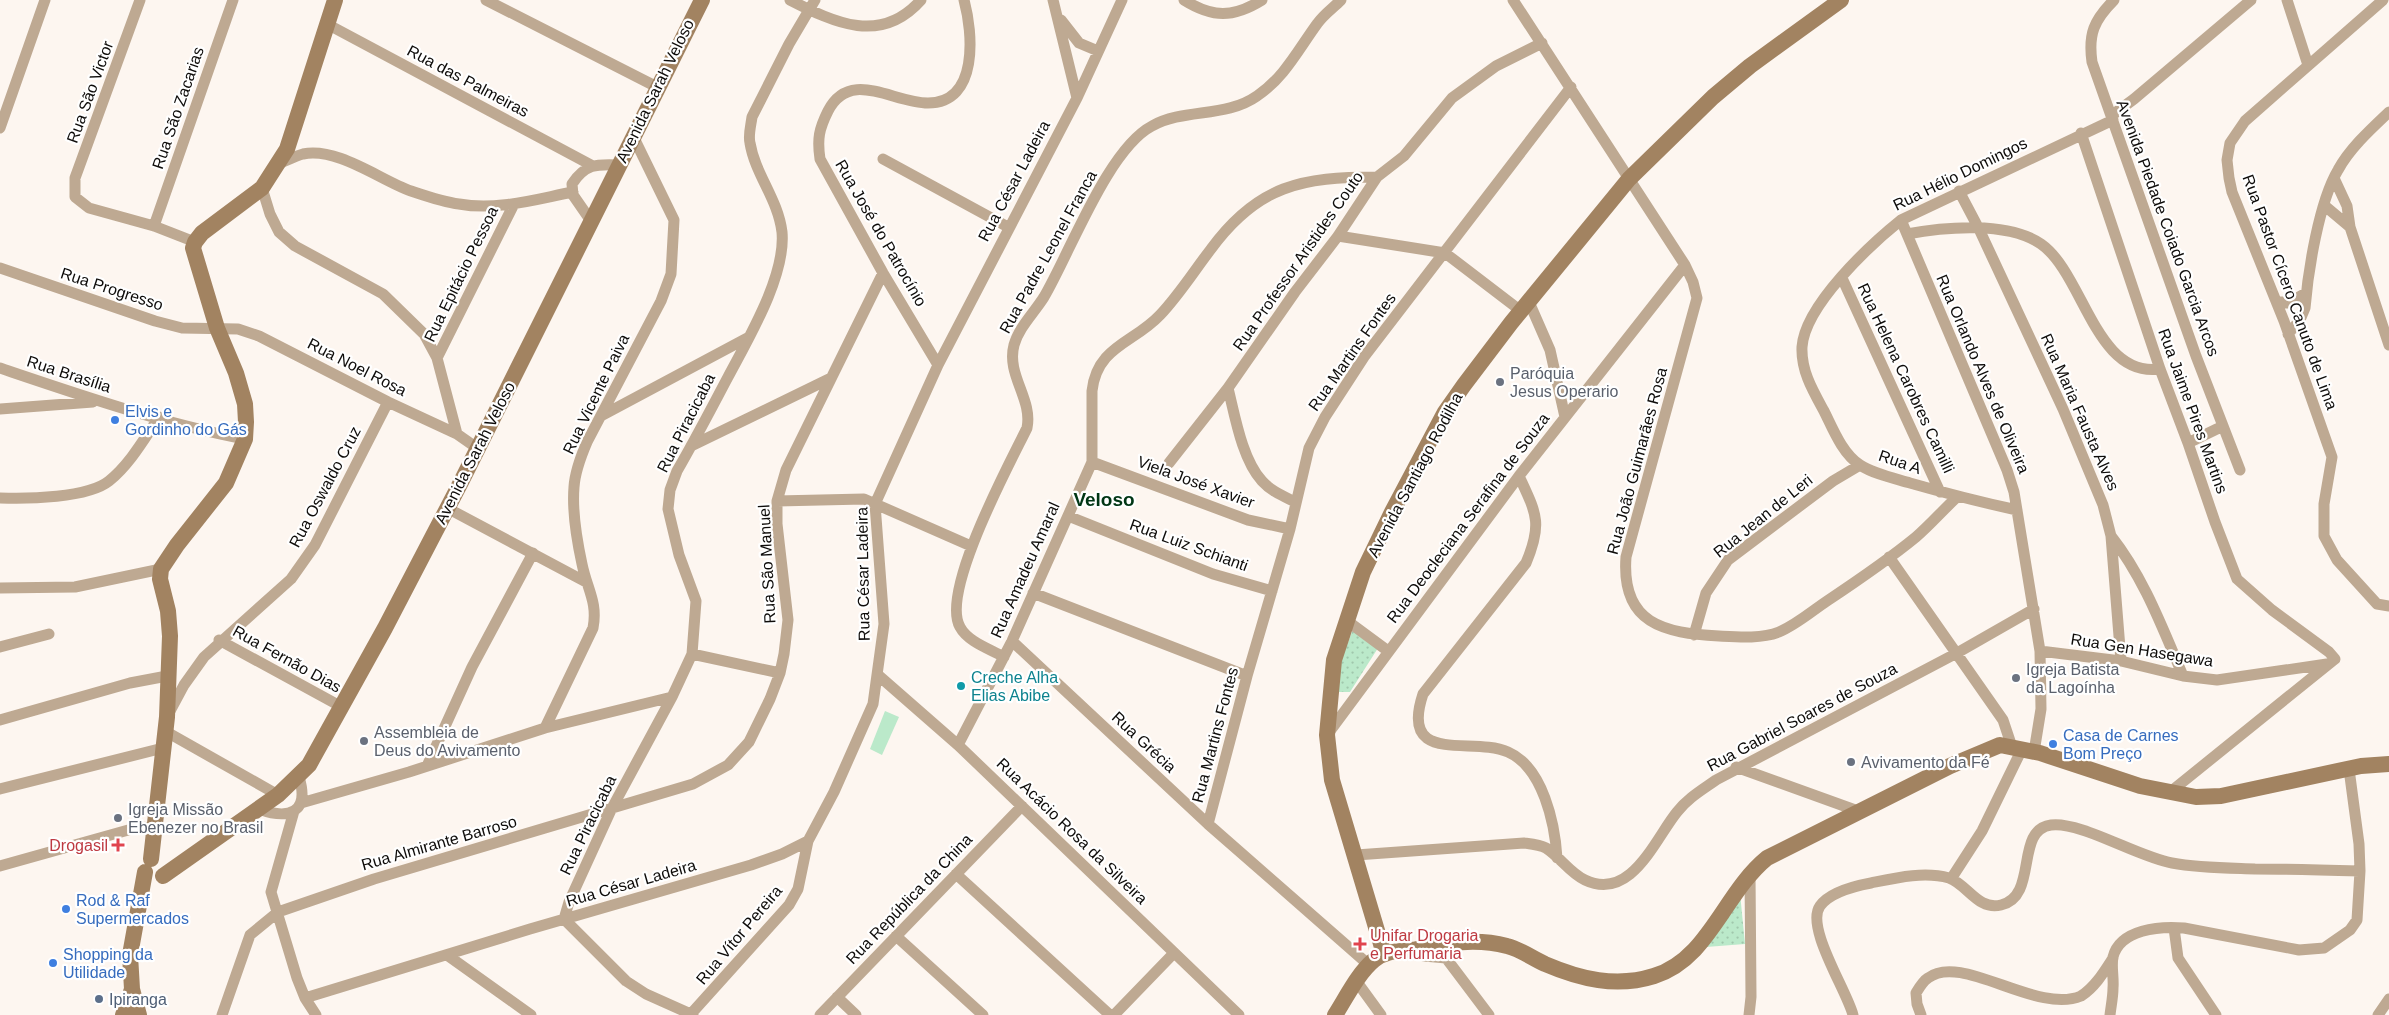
<svg xmlns="http://www.w3.org/2000/svg" width="2389" height="1015" font-family="Helvetica,sans-serif">
	<defs>
		<pattern id="park-dots" width="8" height="8" patternUnits="userSpaceOnUse" patternTransform="scale(1.25)"><rect width="8" height="8" fill="#bbe9ca"/><path d="M2 2h.1M6 6h.1" fill="none" stroke="#a0c7ac" stroke-width="1.8" stroke-linecap="round"/></pattern>
	</defs>
	<rect width="100%" height="100%" fill="#fdf6f0"/>
	<!-- grass -->
	<path fill="#bbe9ca" d="M885 711 899 717 882 755 870 749Z"/>
	<!-- park -->
	<path fill="url(#park-dots)" d="M1353 629 1378 648 1350 692H1338L1341 661Z
		M1740 893 1745 944 1706 947Z"/>
	<g fill="none" stroke-linecap="round" stroke-linejoin="round">
		<!-- minor -->
		<path stroke="#bea992" stroke-width="11" d="M140 0 75 178V197L89 208 154 226 195 242
			M486 0 657 87
			M790 0C835 23 881 45 921 0
			M1053 0 1077 98
			M1184 0C1213 18 1233 18 1262 0
			M1513 0 1685 265 1693 282 1697 298 1626 557C1621 624 1664 633 1719 636 1737 637 1762 639 1779 632 1796 625 1812 611 1827 601 1857 581 1888 560 1916 537 1930 525 1943 510 1957 497
			M2114 0C2094 20 2088 34 2092 62L2196 356 2240 470
			M2287 0 2308 65
			M2383 0 2245 121 2230 143 2227 160 2229 178 2232 192 2284 321 2332 457 2324 504V536L2337 560 2377 604 2389 606
			M1061 20 1079 43 1098 51
			M327 24 593 166
			M2111 116 2134 99 2251 0
			M0 128 45 0
			M2081 133 2160 369 2188 443 2215 522 2237 579 2272 610 2329 652 2335 659 2169 793
			M883 159 1008 227
			M278 164C286 161 295 156 303 154 338 147 380 180 411 191 426 196 443 202 459 204 497 211 536 199 573 192
			M2334 178 2347 206 2350 227 2389 345
			M262 188 270 214 279 232 295 246 383 294 424 334 437 358 457 434
			M1959 191 1979 229 2063 409 2103 505 2111 536 2121 661
			M2325 206 2350 227
			M1901 220 2007 470 2014 492 2040 651 2041 709 2034 752
			M591 221 573 195 572 184C585 164 596 164 618 165
			M154 226 233 0
			M1907 234C1944 227 2008 221 2041 244 2084 274 2095 378 2160 369
			M1338 236 1445 253 1521 311
			M0 268 155 321 182 328 238 329 259 336 388 402 457 434 477 448
			M1842 278 1940 492
			M2276 301 2288 303 2306 293
			M1529 302 1550 350 1565 417
			M2288 334 2300 320 2305 308C2308 271 2319 202 2338 170 2350 148 2371 129 2389 112
			M437 358 514 204
			M938 365 883 273 820 159C817 139 819 129 828 111 850 68 893 103 928 103 979 103 973 33 964 0
			M0 368C80 395 161 423 245 439
			M1228 388C1235 416 1242 459 1262 481 1271 491 1283 496 1295 502
			M0 409 93 402
			M601 416 749 337
			M2188 443 2223 426
			M691 446 829 379
			M1092 462 1248 520 1290 529
			M1169 463 1228 388 1295 292 1338 236 1377 177 1404 156 1452 98 1496 66 1542 43
			M1519 476C1536 513 1543 523 1526 563L1423 694C1399 766 1471 736 1508 752 1543 767 1555 824 1557 858
			M0 498C27 499 88 498 109 481 130 464 144 439 159 417
			M777 501 864 499 971 546
			M447 508 586 582
			M2017 510C1980 502 1945 493 1910 483 1893 478 1874 474 1860 465 1842 453 1833 429 1824 411 1813 391 1801 371 1802 347 1805 305 1870 245 1901 220L2113 120
			M1068 516 1213 574 1272 591
			M2111 536C2144 578 2162 627 2183 676
			M1889 557 2003 720 2012 747
			M0 588 75 587 161 569
			M1033 593 1247 676
			M1346 620 1388 651
			M1694 635 1706 593 1728 560 1833 481 1860 465
			M219 640 340 706
			M1012 641 1208 824 1369 965
			M0 647 49 634
			M2040 651 2121 661 2183 676 2217 680 2327 664
			M692 654 780 673
			M1004 657C990 649 968 642 960 627 940 592 1009 465 1027 428 1033 399 1006 375 1014 345 1019 327 1034 313 1044 297 1070 253 1108 149 1152 126 1184 108 1226 118 1257 96 1284 78 1298 50 1317 24 1323 15 1333 8 1341 0
			M878 675 958 745 1239 1015
			M169 713 184 685 204 657 291 579 315 545 388 402
			M0 720 130 683 167 676
			M545 728 593 628C598 602 587 589 582 564 577 541 572 511 574 487 575 471 581 456 587 442L661 301 671 274 674 220 633 136
			M165 731 278 795
			M1327 735 1519 476 1685 265
			M958 745 1012 641 1092 462V391C1097 346 1134 343 1160 315 1179 295 1194 271 1211 249 1258 185 1302 177 1377 177
			M427 766 472 667 533 553
			M1736 767 1858 811
			M0 789 163 748
			M301 803 409 772 545 728 672 697
			M259 809C289 820 310 813 299 777
			M294 811 271 892 297 978 305 998 316 1015
			M1208 824 1247 676 1290 529 1309 448 1325 417 1364 357 1571 87
			M1356 855 1524 843C1531 844 1540 845 1546 848 1560 857 1570 873 1585 880 1631 902 1655 839 1677 812 1688 798 1702 790 1716 780L1957 653 2034 609
			M0 866 139 827 153 828
			M956 874 1110 1015
			M1951 879 1982 831 2022 749
			M2174 928 2178 958 2216 1015
			M896 936 983 1015
			M1413 950 1424 956 1446 958 1489 1015
			M447 955 531 1015
			M1357 982 1381 1015
			M837 997 856 1015
			M305 998 530 929 751 865 782 854 808 841 834 792 873 704 884 624 875 504 938 365 1077 98 1122 0
			M222 1015 250 935 278 912 374 879 693 784 728 765 749 742 770 699 780 673 784 654 788 620 777 524V501L786 470 883 273
			M690 1015 789 905 798 889 808 841
			M693 1015 646 994 626 981 564 919 569 902 611 810 672 697 692 654 696 601 679 555 668 509 670 490 677 471C695 440 711 409 728 377 748 339 786 276 782 232 778 199 755 174 750 143 748 135 751 125 752 117L789 44 815 0
			M820 1015 1022 806
			M1114 1015 1174 953
			M1749 1015 1751 997 1750 873
			M1853 1015C1847 991 1805 927 1820 906 1830 892 1855 886 1871 883 1895 878 1924 871 1949 878 1967 884 1978 911 2001 905 2039 896 2014 830 2051 825 2080 821 2138 857 2172 863 2199 868 2227 868 2255 869 2290 869 2325 870 2360 871
			M1921 1015 1917 1004 1916 993C1919 988 1923 981 1928 978 1961 952 2037 1015 2081 996 2095 987 2104 972 2113 958
			M2110 1015C2111 1006 2113 997 2113 988 2114 978 2111 967 2113 957 2120 929 2160 926 2184 928L2299 950 2324 948 2350 930 2357 920 2360 871 2359 844 2349 769
			M2378 1015 2389 999"/>
		<!-- secondary -->
		<path stroke="#a28361" stroke-width="16" d="M151 859 167 717 170 636 168 611 160 579 161 569 177 545 226 483 245 439 246 422 245 404 236 373 217 328 193 248 195 242 202 233 262 188 287 149 335 0
			M163 876 278 795 309 765 385 628 460 484 702 0
			M1384 954 1332 780 1327 735 1334 660 1363 572 1392 512 1445 412 1464 385 1511 323 1629 179 1713 97 1750 66 1841 0
			M123 1015 132 989
			M139 1015 132 989 130 955 145 872
			M1335 1015C1346 998 1358 973 1374 960 1387 949 1403 952 1417 949 1447 943 1476 938 1507 946 1520 949 1532 958 1545 964 1580 979 1616 988 1654 976 1709 959 1724 893 1767 858L1950 766 2000 745 2040 753 2140 786 2196 797 2221 796 2361 766 2389 764"/>
	</g>
	<!-- markers -->
	<g fill="#6b7280" stroke="#fff" stroke-width="2">
		<circle cx="1500" cy="382" r="5"/>
		<circle cx="2016" cy="678" r="5"/>
		<circle cx="364" cy="741" r="5"/>
		<circle cx="1851" cy="762" r="5"/>
		<circle cx="118" cy="818" r="5"/>
	</g>
	<g fill="#3f7fe0" stroke="#fff" stroke-width="2">
		<circle cx="115" cy="420" r="5"/>
		<circle cx="2053" cy="744" r="5"/>
		<circle cx="66" cy="909" r="5"/>
		<circle cx="53" cy="963" r="5"/>
	</g>
	<circle fill="#0f9aa8" stroke="#fff" stroke-width="2" cx="961" cy="686" r="5"/>
	<g fill="#e0444e" stroke="#fff" stroke-width="2">
		<path d="M115.5 837.5h5v5h5v5h-5v5h-5v-5h-5v-5h5z"/>
		<path d="M1357.5 936.5h5v5h5v5h-5v5h-5v-5h-5v-5h5z"/>
	</g>
	<circle fill="#5c6f8a" stroke="#fff" stroke-width="2" cx="99" cy="999" r="5"/>
	<g text-anchor="middle" dominant-baseline="central" stroke-width="4.5" stroke-linejoin="round" paint-order="stroke">
		<!-- street labels -->
		<g font-size="16" fill="#0e0c0a" stroke="#fff">
			<text transform="translate(468 81) rotate(28)">Rua das Palmeiras</text>
			<text transform="translate(655 91) rotate(-64)">Avenida Sarah Veloso</text>
			<text transform="translate(90 92) rotate(-70)">Rua São Victor</text>
			<text transform="translate(178 108) rotate(-71)">Rua São Zacarias</text>
			<text transform="translate(1960 174) rotate(-26)">Rua Hélio Domingos</text>
			<text transform="translate(1014 181) rotate(-62)">Rua César Ladeira</text>
			<text transform="translate(2168 228) rotate(70)">Avenida Piedade Coiado Garcia Arcos</text>
			<text transform="translate(881 233) rotate(60)">Rua José do Patrocínio</text>
			<text transform="translate(1048 252) rotate(-61)">Rua Padre Leonel Franca</text>
			<text transform="translate(1298 261) rotate(-55)">Rua Professor Aristides Couto</text>
			<text transform="translate(461 274) rotate(-64)">Rua Epitácio Pessoa</text>
			<text transform="translate(112 289) rotate(18)">Rua Progresso</text>
			<text transform="translate(2290 292) rotate(70)">Rua Pastor Cícero Canuto de Lima</text>
			<text transform="translate(1352 352) rotate(-55)">Rua Martins Fontes</text>
			<text transform="translate(357 367) rotate(27)">Rua Noel Rosa</text>
			<text transform="translate(69 374) rotate(18)">Rua Brasília</text>
			<text transform="translate(1983 374) rotate(67)">Rua Orlando Alves de Oliveira</text>
			<text transform="translate(1906 378) rotate(65)">Rua Helena Carobres Camilli</text>
			<text transform="translate(596 394) rotate(-64)">Rua Vicente Paiva</text>
			<text transform="translate(2193 411) rotate(70)">Rua Jaime Pires Martins</text>
			<text transform="translate(2080 412) rotate(66)">Rua Maria Fausta Alves</text>
			<text transform="translate(686 423) rotate(-63)">Rua Piracicaba</text>
			<text transform="translate(475 453) rotate(-63)">Avenida Sarah Veloso</text>
			<text transform="translate(1637 461) rotate(-75)">Rua João Guimarães Rosa</text>
			<text transform="translate(1900 462) rotate(19)">Rua A</text>
			<text transform="translate(1415 475) rotate(-62)">Avenida Santiago Rodilha</text>
			<text transform="translate(1196 482) rotate(20)">Viela José Xavier</text>
			<text transform="translate(325 487) rotate(-62)">Rua Oswaldo Cruz</text>
			<text transform="translate(1763 516) rotate(-39)">Rua Jean de Leri</text>
			<text transform="translate(1468 518) rotate(-53)">Rua Deocleciana Serafina de Souza</text>
			<text transform="translate(1189 545) rotate(20)">Rua Luiz Schianti</text>
			<text transform="translate(767 564) rotate(-93)">Rua São Manuel</text>
			<text transform="translate(1025 570) rotate(-66)">Rua Amadeu Amaral</text>
			<text transform="translate(863 574) rotate(-91)">Rua César Ladeira</text>
			<text transform="translate(2142 650) rotate(9)">Rua Gen Hasegawa</text>
			<text transform="translate(287 659) rotate(29)">Rua Fernão Dias</text>
			<text transform="translate(1802 717) rotate(-28)">Rua Gabriel Soares de Souza</text>
			<text transform="translate(1215 735) rotate(-75)">Rua Martins Fontes</text>
			<text transform="translate(1144 742) rotate(43)">Rua Grécia</text>
			<text transform="translate(588 825) rotate(-64)">Rua Piracicaba</text>
			<text transform="translate(1072 831) rotate(44)">Rua Acácio Rosa da Silveira</text>
			<text transform="translate(439 843) rotate(-16)">Rua Almirante Barroso</text>
			<text transform="translate(631 883) rotate(-16)">Rua César Ladeira</text>
			<text transform="translate(909 899) rotate(-46)">Rua República da China</text>
			<text transform="translate(739 935) rotate(-50)">Rua Vítor Pereira</text>
		</g>
		<!-- worship labels -->
		<g font-size="16" fill="#5b616d" stroke="#fff" text-anchor="start">
			<text x="1510" y="373">Paróquia<tspan x="1510" dy="18">Jesus Operario</tspan></text>
			<text x="2026" y="669">Igreja Batista<tspan x="2026" dy="18">da Lagoínha</tspan></text>
			<text x="374" y="732">Assembleia de<tspan x="374" dy="18">Deus do Avivamento</tspan></text>
			<text x="1861" y="762">Avivamento da Fé</text>
			<text x="128" y="809">Igreja Missão<tspan x="128" dy="18">Ebenezer no Brasil</tspan></text>
		</g>
		<!-- shop labels -->
		<g font-size="16" fill="#366cbe" stroke="#fff" text-anchor="start">
			<text x="125" y="411">Elvis e<tspan x="125" dy="18">Gordinho do Gás</tspan></text>
			<text x="2063" y="735">Casa de Carnes<tspan x="2063" dy="18">Bom Preço</tspan></text>
			<text x="76" y="900">Rod &amp; Raf<tspan x="76" dy="18">Supermercados</tspan></text>
			<text x="63" y="954">Shopping da<tspan x="63" dy="18">Utilidade</tspan></text>
		</g>
		<!-- culture labels -->
		<g font-size="16" fill="#0d838f" stroke="#fff" text-anchor="start">
			<text x="971" y="677">Creche Alha<tspan x="971" dy="18">Elias Abibe</tspan></text>
		</g>
		<!-- health labels -->
		<g font-size="16" fill="#be3a42" stroke="#fff" text-anchor="end">
			<text x="108" y="845">Drogasil</text>
			<text x="1370" y="935" text-anchor="start">Unifar Drogaria<tspan x="1370" dy="18">e Perfumaria</tspan></text>
		</g>
		<!-- service labels -->
		<g font-size="16" fill="#4e5e75" stroke="#fff" text-anchor="start">
			<text x="109" y="999">Ipiranga</text>
		</g>
		<!-- quarter labels -->
		<g font-size="19" font-weight="bold" fill="#003615" stroke="#fff">
			<text x="1104" y="499">Veloso</text>
		</g>
	</g>
</svg>
